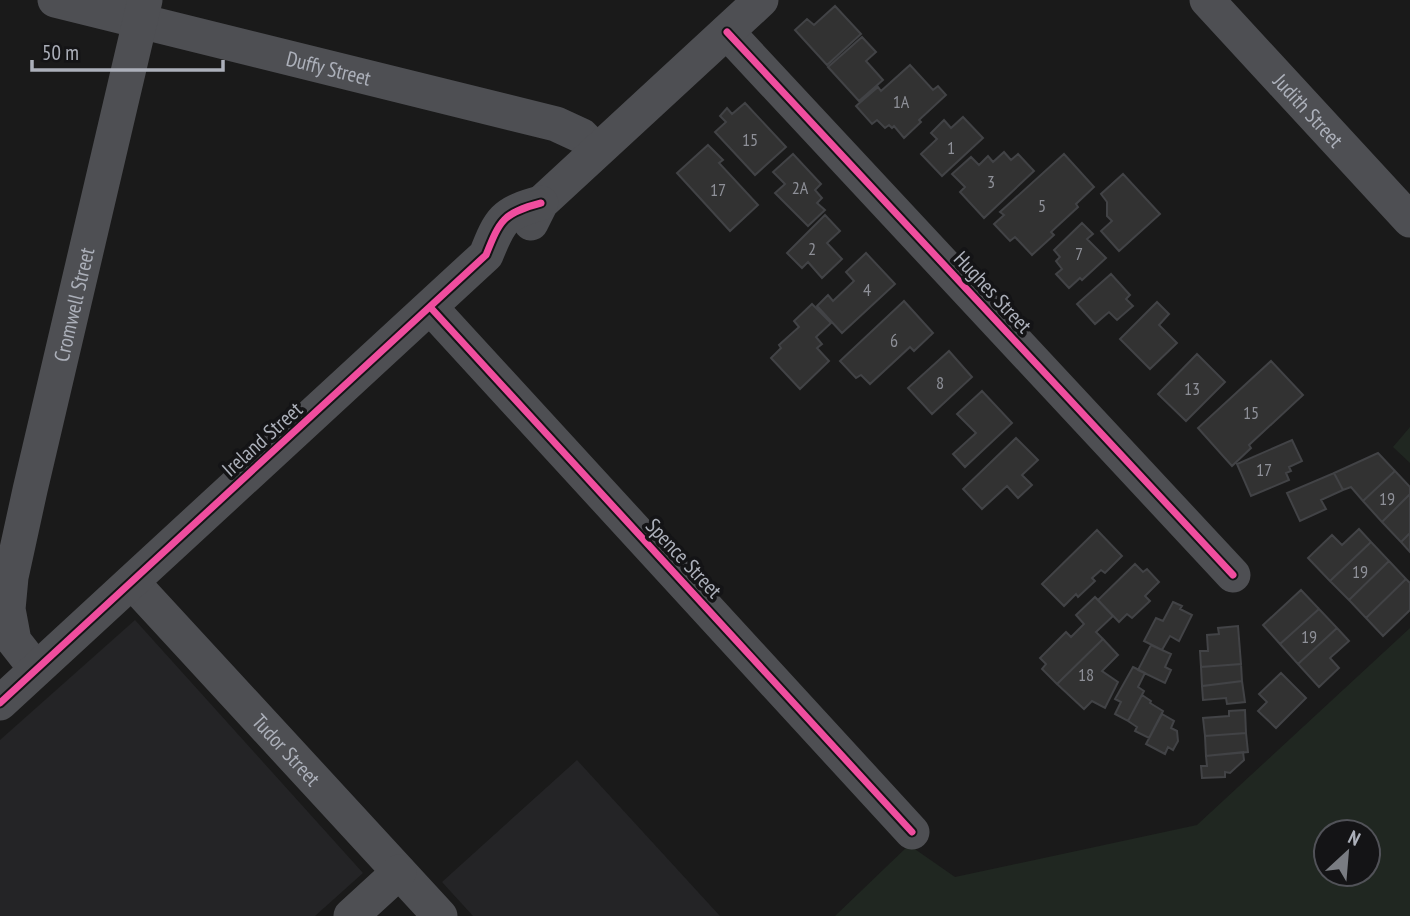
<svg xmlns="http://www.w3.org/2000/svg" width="1410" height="916" font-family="'PT Sans Narrow',sans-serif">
	<rect width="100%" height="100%" fill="#1a1a1a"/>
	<!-- built -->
	<path fill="#242426" d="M135 620 363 873 315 916H0V740Z
		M577 760 720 916H473L442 882Z"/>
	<!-- green -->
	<path fill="#202721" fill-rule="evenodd" d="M1410 427V463L1393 447Z
		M1410 628V916H835L909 845 955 877 1197 825ZM1326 832H1368V874H1326Z"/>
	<!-- building -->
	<path fill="#323232" stroke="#424346" stroke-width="2" d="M835 6 861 34 827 65 795 30 807 19 814 25Z
		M862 37 876 52 866 61 883 80 859 101 828 67Z
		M910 65 933 90 938 86 946 95 919 120 921 122 904 138 894 126 892 128 889 125 885 128 877 120 872 124 856 106 878 87 881 91Z
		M745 103 786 147 755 175 715 132 726 122 720 116 727 108 732 114Z
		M963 117 983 138 942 176 921 154 937 139 931 133 944 120 951 128Z
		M708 145 723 160 719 163 758 205 730 231 677 173Z
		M1004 152 1011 160 1018 154 1034 171 984 218 960 192 965 187 952 174 971 157 979 165 988 156 993 162Z
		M793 154 821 184 815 190 822 198 817 203 825 210 808 226 775 193 785 184 773 172Z
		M1064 154 1094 187 1076 204 1078 207 1051 232 1054 235 1032 255 1015 237 1010 241 994 224 1004 215 1000 212Z
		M1123 174 1160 214 1119 251 1101 231 1112 221 1107 216V202L1101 194Z
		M825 215 840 231 827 243 842 259 822 278 808 262 802 268 787 253Z
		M1082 223 1093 234 1087 239 1106 258 1082 280 1080 278 1069 288 1056 274 1062 269 1056 261 1060 257 1054 250Z
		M866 253 895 284 842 333 817 306 828 295 833 301 854 281 846 272Z
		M1111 274 1130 295 1126 299 1133 306 1117 320 1109 312 1095 324 1077 304Z
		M904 301 933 333 914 351 910 347 870 384 861 375 856 378 840 361Z
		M1157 302 1169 314 1159 325 1177 343 1150 369 1120 339Z
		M812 304 831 323 816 337 822 344 817 348 829 361 800 389 771 358 781 348 779 345 799 327 794 321Z
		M949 351 972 377 932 414 908 388Z
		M1197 354 1225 382 1186 421 1158 394Z
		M1271 361 1303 395 1249 445 1251 448 1232 466 1198 428Z
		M982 391 1012 423 965 467 953 454 976 433 957 414Z
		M1016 438 1038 460 1022 475 1032 485 1018 498 1007 486 982 509 963 489Z
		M1292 440 1302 461 1289 467 1291 471 1286 473 1289 480 1251 496 1237 464Z
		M1378 453 1395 471 1363 501 1351 487 1343 490 1334 473Z
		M1395 471 1410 487V494L1382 522 1363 501Z
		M1334 473 1343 490 1321 500 1326 509 1300 521 1287 493Z
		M1410 494V533L1401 542 1382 522Z
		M1359 529 1371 542 1330 581 1308 558 1332 535 1342 545Z
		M1097 530 1122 556 1105 573 1101 570 1092 578 1095 581 1078 597 1076 594 1064 606 1042 584Z
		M1410 533V552L1401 542Z
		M1371 542 1389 561 1349 600 1330 581Z
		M1389 561 1406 579 1366 618 1349 600Z
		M1135 564 1143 572 1147 569 1159 582 1145 596 1150 601 1132 618 1127 614 1119 622 1098 600Z
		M1406 579 1410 583V610L1383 636 1366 618Z
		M1301 590 1319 609 1280 644 1263 625Z
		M1095 597 1113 616 1096 632 1103 639 1057 684 1042 669 1046 664 1040 658 1066 632 1071 637 1084 624 1076 615Z
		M1173 602 1182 606 1180 609 1192 615 1179 641 1170 636 1162 650 1144 641 1156 618 1163 621Z
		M1319 609 1337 628 1298 664 1280 644Z
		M1238 626 1241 664 1201 667 1200 651H1208L1207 635 1219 634 1218 628Z
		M1337 628 1349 641 1330 658 1339 668 1319 687 1298 664Z
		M1103 639 1118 655 1102 671 1118 682 1105 708 1092 701 1084 709 1057 684Z
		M1151 645 1171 654 1165 667 1171 670 1165 683 1138 670Z
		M1241 664 1242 681 1202 686 1201 667Z
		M1133 667 1145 673 1138 687 1144 691 1128 721 1115 714 1121 702 1115 699Z
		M1281 673 1306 698 1276 728 1258 711 1267 702 1259 694Z
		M1242 681 1245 702 1227 704 1226 698 1203 700 1202 686Z
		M1142 695 1151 701 1150 703 1163 711 1149 738 1135 731 1137 727 1128 721Z
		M1245 710 1246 733 1205 736 1203 718 1229 716V711Z
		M1162 714 1174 721 1171 728 1177 731 1178 741 1173 750 1168 747 1165 754 1146 744Z
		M1246 733 1248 752 1206 756 1205 736Z
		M1243 752 1244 760 1230 773 1225 772V777L1202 778 1201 766H1207L1206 756Z"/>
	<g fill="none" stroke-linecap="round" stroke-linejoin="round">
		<!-- minor -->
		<g stroke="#4e4f53" stroke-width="35">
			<path id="s1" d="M55 0 556 124 582 136 596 150"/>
			<path id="s2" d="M1207 0 1410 220"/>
			<path d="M727 32 1233 575"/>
			<path d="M531 223 541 203 761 0"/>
			<path d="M431 308 912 832"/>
			<path id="s3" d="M132 582 440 916"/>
			<path id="s4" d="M36 669 14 641 8 609 11 577 30 490 145 0"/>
			<path d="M0 703 486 255C500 220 503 213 541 203"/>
			<path d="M351 916 399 872"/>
		</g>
		<defs>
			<path id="cycleway" d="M727 32 1233 575
				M431 308 912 832
				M0 703 486 255C500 220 503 213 541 203"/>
		</defs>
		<!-- cycleway casing -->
		<use href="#cycleway" stroke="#141416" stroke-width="11"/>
		<!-- cycleway -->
		<use href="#cycleway" stroke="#ef4d9e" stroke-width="7"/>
	</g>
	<g text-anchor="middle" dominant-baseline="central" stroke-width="7" stroke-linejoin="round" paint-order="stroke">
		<!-- number labels -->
		<g font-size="18" fill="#8e9098">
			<text x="901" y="101">1A</text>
			<text x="750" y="139">15</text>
			<text x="951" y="147">1</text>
			<text x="991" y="181">3</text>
			<text x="800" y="187">2A</text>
			<text x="718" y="189">17</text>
			<text x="1042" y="205">5</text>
			<text x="812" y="248">2</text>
			<text x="1079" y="253">7</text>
			<text x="867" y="289">4</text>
			<text x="894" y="340">6</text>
			<text x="940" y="382">8</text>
			<text x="1192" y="388">13</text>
			<text x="1251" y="412">15</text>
			<text x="1264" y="469">17</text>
			<text x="1387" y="498">19</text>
			<text x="1360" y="571">19</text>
			<text x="1309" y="636">19</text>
			<text x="1086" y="674">18</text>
		</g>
		<!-- street labels -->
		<g font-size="21" fill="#acb0ba" stroke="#141416">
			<text stroke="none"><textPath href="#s1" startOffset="282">Duffy Street</textPath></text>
			<text stroke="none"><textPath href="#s2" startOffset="150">Judith Street</textPath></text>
			<text transform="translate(993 292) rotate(47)">Hughes Street</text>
			<text stroke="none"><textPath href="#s4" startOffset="380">Cromwell Street</textPath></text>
			<text transform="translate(262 439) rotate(-42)">Ireland Street</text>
			<text transform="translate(684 558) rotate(47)">Spence Street</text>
			<text stroke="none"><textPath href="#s3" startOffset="228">Tudor Street</textPath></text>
		</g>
	</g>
	<!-- north arrow -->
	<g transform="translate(1347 853) rotate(26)"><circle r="33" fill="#141416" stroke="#515258" stroke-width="2"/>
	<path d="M0-5L12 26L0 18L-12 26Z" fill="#797c82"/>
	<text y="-10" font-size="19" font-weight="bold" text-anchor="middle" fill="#acb0ba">N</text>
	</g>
	<!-- scale -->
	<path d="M32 60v10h191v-10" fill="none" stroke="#acb0ba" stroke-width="3.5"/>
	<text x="42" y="60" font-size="21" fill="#acb0ba" stroke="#141416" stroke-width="5" paint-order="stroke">50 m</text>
</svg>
